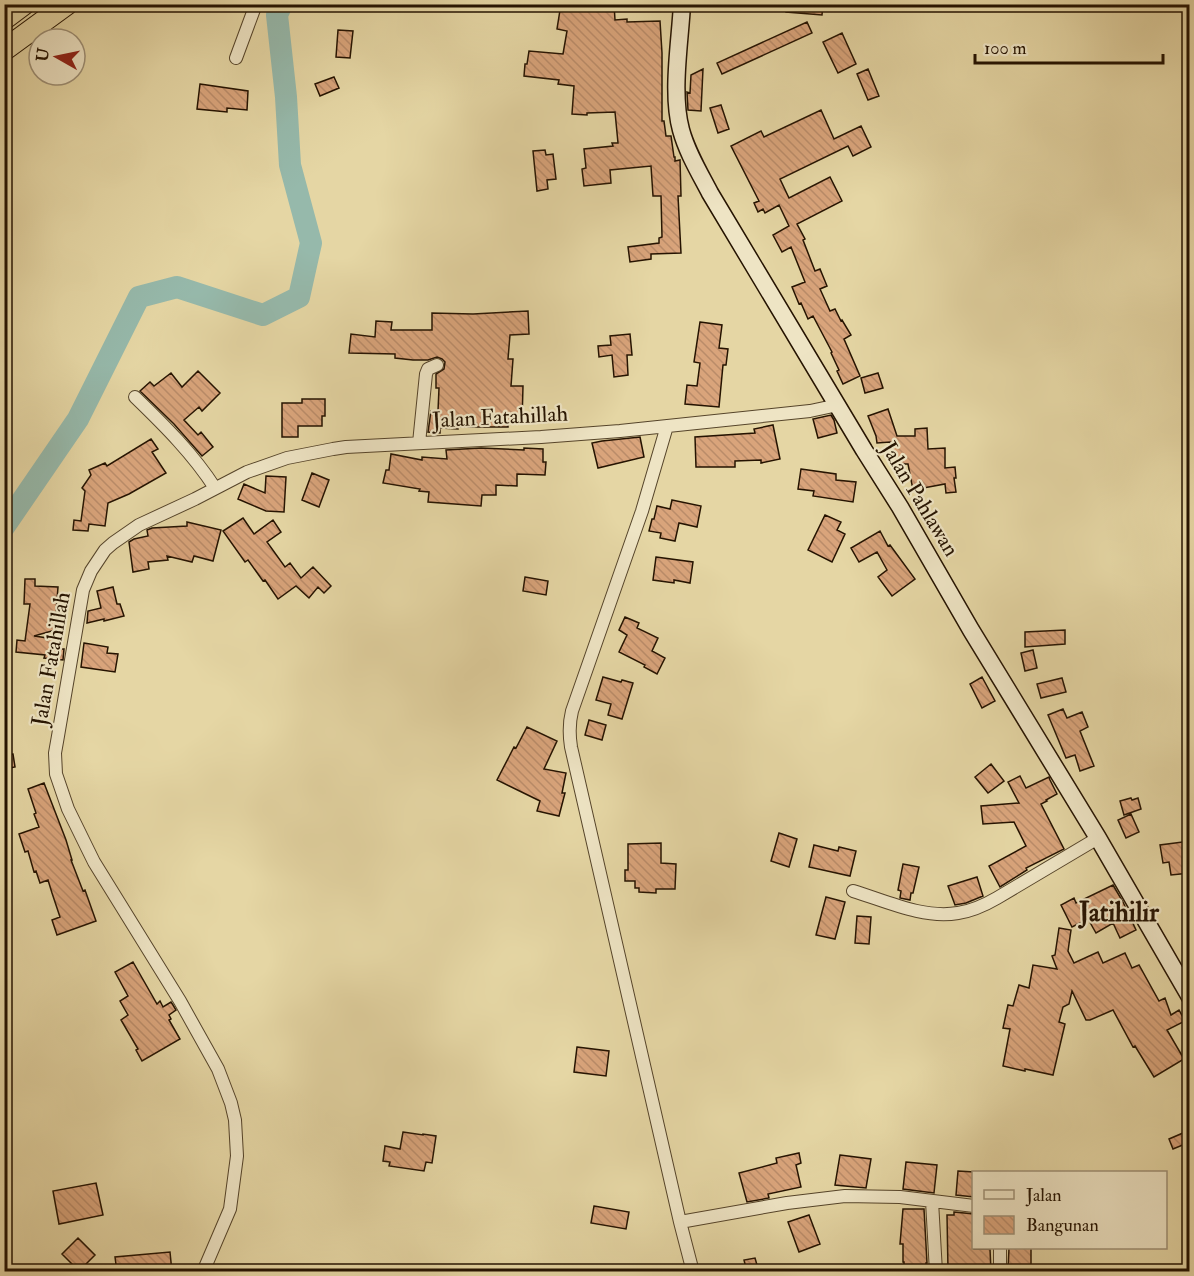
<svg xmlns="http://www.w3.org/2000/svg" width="1194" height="1276" font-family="'IM FELL Double Pica',serif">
	<defs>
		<pattern id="building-back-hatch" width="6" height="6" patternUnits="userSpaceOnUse" patternTransform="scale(1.5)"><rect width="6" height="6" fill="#d9a47b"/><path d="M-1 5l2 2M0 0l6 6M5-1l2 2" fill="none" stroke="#ba8c69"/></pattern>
	</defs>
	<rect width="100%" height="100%" fill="#e5d6a4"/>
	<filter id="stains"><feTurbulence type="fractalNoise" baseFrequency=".00333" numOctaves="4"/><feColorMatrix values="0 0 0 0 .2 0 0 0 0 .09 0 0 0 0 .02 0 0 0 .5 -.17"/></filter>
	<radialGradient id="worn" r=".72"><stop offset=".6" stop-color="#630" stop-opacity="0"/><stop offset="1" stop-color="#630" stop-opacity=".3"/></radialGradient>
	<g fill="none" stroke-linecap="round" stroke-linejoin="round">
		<!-- river -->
		<path stroke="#96b9ab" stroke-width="22" d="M4 527 78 419 139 297 177 287 263 315 299 297 311 243 290 165 286 97 277 15 282 4"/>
	</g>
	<!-- building -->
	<path fill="url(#building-back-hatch)" stroke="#251301" stroke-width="1.5" d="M561 4H614L615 20 627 19V22L660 21 662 53V121H664L666 136H671L674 157H675V161L680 160 681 196H678L681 253 651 254V259L630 262 628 247 659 243V238L662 237 661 196H653L651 166 610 170 611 183 584 186 582 169 586 168 584 149 613 146 612 143H618L615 112 587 113V115L572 114 574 86 558 84 559 80 524 76 525 64H527L529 51 563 54 567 31 557 29Z
		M786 4H823L822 15 786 12Z
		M807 22 812 33 722 74 717 63Z
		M338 30 353 31 350 58 336 57Z
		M842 33 856 64 838 73 823 42Z
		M703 69 701 111 688 110 687 92 690 93 691 75Z
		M868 69 879 96 868 100 857 74Z
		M334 77 339 88 320 96 315 84Z
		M200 84 248 91 247 110 227 108V112L197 109Z
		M721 105 729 129 718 133 710 108Z
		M821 110 834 139 861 126 871 147 853 156 848 146 780 179 789 198 830 177 842 201 797 224 805 239 803 240 815 271 820 269 827 286 820 289 830 311 835 309 841 321 842 320 851 335 844 339 860 376 843 384 837 371 839 370 831 353 832 352 813 316 808 319 801 303 799 304 792 287 805 282 791 247 782 252 773 235 789 226 779 205 765 213 763 209 758 212 754 203 759 201 731 146 761 131 764 137Z
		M545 150 546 155 553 154 556 179 547 180 548 189 537 191 533 151Z
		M528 311 529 334 510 335 508 359H513L511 386H523L522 422 508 421V427H458V429L440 428V433L428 432 431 411H438L439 388H436V374L444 369 445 362 442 359 437 357 428 360H413L395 358V354L349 353 351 334 375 337 376 321 392 322 391 330H432V313L473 314Z
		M700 322 722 325 719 348 728 349 726 365H723L719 407 685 404 687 385 697 386 700 363 694 362Z
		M630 334 632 355H627L628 375 614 377 612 355 599 357 598 346 611 345 610 336Z
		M198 371 220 393 202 411 199 407 184 420 198 435 201 432 213 447 202 456 174 424 140 391 150 382 154 386 171 373 182 387Z
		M878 373 883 388 865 393 861 378Z
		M302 399H325V416H322V426H298V437H282V403H302Z
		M888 409 897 436H915V429L927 428 928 449 945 448V468L955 467 956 478H954L956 492 946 493 945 484 913 490 908 464H892L891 449H890V442L877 443 876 436 868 416Z
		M831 415 834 420 837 433 818 438 813 419Z
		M773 425 780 459 761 463V460L735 461V467H696L695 437 755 433 754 429Z
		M640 437 644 457 598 468 592 443 602 441Z
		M151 439 158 449 152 452 166 473 129 494 108 503 105 526 89 524 88 531 73 530 74 520 81 521 85 491 82 488 91 475 89 470 105 463 107 466Z
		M481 448 524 450V448L543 449V462H546L545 475 517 474V486L496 485V495H482L481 506 428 502 429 492 419 491 420 489 383 483 386 470H389L391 454 422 460V457L447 459 446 450Z
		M801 469 836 474V480L856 482 853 502 813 496 814 491 798 489Z
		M312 473 329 480 319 507 302 500Z
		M266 476 286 477 284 512 266 511 238 499 244 484 265 493Z
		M672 500 701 506 697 527 679 523 675 541 660 538 661 533 649 531 652 519H654L657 506 670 509Z
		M825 515 841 522 837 530 845 534 832 562 808 550Z
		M243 518 254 534 273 520 281 532 267 542 285 567 290 563 301 578 313 567 331 586 324 593 318 587 309 598 296 586 278 599 265 580 263 581 248 560 245 562 223 531Z
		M187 522 221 530 213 561 194 556 192 562 167 556 168 560 148 562 149 569 133 572 129 542 134 539 148 536 147 530 152 528 187 526Z
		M880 531 888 546 890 545 915 579 892 596 878 577 887 570 877 552 859 562 851 548Z
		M656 557 693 562 690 583 674 580V583L653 580Z
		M525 577 548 581 546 595 523 591Z
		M25 579H35V586L58 587 56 613H62L59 629 34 636 61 640 60 649H64L63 660 44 658 45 655 16 652 17 640 25 641 30 604H24Z
		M113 587 117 604H120L124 616 104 621V619L87 623 88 611 101 608 97 591Z
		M625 617 639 623 637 628 658 638 652 651 665 658 657 674 644 667 645 665 619 652 627 635 619 630Z
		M1065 630V644L1025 647V632Z
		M84 643 108 647 107 653 118 654 115 672 81 667Z
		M1033 650 1037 668 1025 671 1021 653Z
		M603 677 621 682 622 680 633 683 622 719 608 715 611 704 596 700Z
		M982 677 995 701 982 708 970 684Z
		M1062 678 1066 692 1041 698 1037 684Z
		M1063 709 1067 718 1082 712 1088 727 1080 731 1094 766 1080 771 1075 755 1066 758 1048 715Z
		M589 720 606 725 602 740 585 735Z
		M527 727 557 741 544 769 566 773 562 793H565L559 816 537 811 540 801 497 780 514 747 516 748Z
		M13 754 15 767 4 769V755Z
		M991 764 1004 781 988 793 975 777Z
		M1020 776 1026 788 1049 777 1050 780 1057 794 1046 800 1047 801 1041 804 1064 849 1026 868 1027 870 1000 887 989 866 1026 846 1014 822 983 824 981 806 1019 803 1008 782Z
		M44 783 66 840 72 860H71L83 891 85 890 96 921 57 935 52 920 60 917 52 893 48 880 40 883 36 871 34 872 28 851 25 852 19 834 39 827 34 814 36 813 28 789Z
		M1131 798 1132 800 1138 798 1141 809 1124 815 1120 801Z
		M1131 814 1139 832 1126 838 1118 820Z
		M779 833 797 839 789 867 771 861Z
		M1190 841V873L1171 875 1169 862 1163 863 1160 845Z
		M661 843V863L676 864 675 889H656V893L639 892V888H635V881H625V870H628V844Z
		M814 845 838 851 839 847 856 851 850 876 809 867Z
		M903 864 919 867 913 893H911L910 900 900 898 901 891 898 890Z
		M977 877 983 896 966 903 955 905 948 886Z
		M1113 885 1123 902 1136 930 1120 938 1113 923 1096 933 1088 919 1072 927 1061 905 1074 898 1076 903Z
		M826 897 845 902 835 939 816 935Z
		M857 916 871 917 869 944 855 943Z
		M1059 928 1071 930 1068 951 1074 963 1098 952 1103 963 1125 953 1132 968 1139 965 1159 1001 1165 998 1171 1015 1179 1010 1185 1021 1167 1030 1184 1059 1154 1077 1135 1046 1133 1047 1113 1010 1090 1020H1086L1072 991 1069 1004 1063 1007 1059 1022 1065 1024 1053 1075 1025 1069V1071L1003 1066 1010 1029 1003 1028 1008 1005 1013 1006 1019 985 1029 988 1033 965 1057 969 1052 956 1055 955Z
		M133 962 157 1004 160 1001 163 1007 171 1002 173 1005 176 1010 169 1015 171 1019 169 1020 180 1039 142 1061 136 1050 138 1049 121 1020 128 1015 120 1001 128 996 115 972Z
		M577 1047 609 1051 606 1076 574 1072Z
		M1190 1130V1142L1173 1149 1169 1139Z
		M403 1132 423 1135V1134L436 1136 432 1163 426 1162 424 1171 389 1166 390 1162 383 1161 385 1146 400 1149Z
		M799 1153 801 1163 796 1165 801 1187 768 1194 769 1198 747 1202 739 1173 777 1163 776 1158Z
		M840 1155 871 1159 866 1188 835 1185Z
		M906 1162 937 1165 934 1193 903 1189Z
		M958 1171 974 1172V1197L956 1195Z
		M96 1183 103 1215 59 1224 53 1191Z
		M594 1206 629 1212 626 1229 591 1223Z
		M903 1209H924L927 1263H926V1272H904V1262H903V1244H900Z
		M954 1212 974 1214V1249H990L991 1272H972V1268L948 1270 947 1215H954Z
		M809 1215 820 1244 799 1252 788 1222Z
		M78 1238 95 1255 79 1271 62 1254Z
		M1009 1248H1031V1271H1008Z
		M170 1252 172 1272H117L115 1257Z
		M755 1258 759 1272H747L744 1260Z"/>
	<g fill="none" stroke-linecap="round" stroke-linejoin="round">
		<defs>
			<path id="street" d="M236 58 256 4
				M135 397C165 426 193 454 215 488
				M667 426 642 511 572 711C569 723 569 734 571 747L680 1222 693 1272
				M419 443 426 374 428 369 437 365
				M853 891C886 901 923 919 958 913 972 911 985 905 997 898L1098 838
				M932 1201 936 1272
				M680 1222 787 1203 845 1196 900 1197 974 1206
				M1000 1248V1272
				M203 1272 230 1209 237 1156 235 1120 231 1103 218 1069 180 1001 94 862 68 809 56 774 55 753 58 736 83 590 91 571 105 550 113 543 139 525 195 499 247 472 287 458 333 449 346 447 541 437 620 431 810 411 838 405"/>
			<path id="secondary" d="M682 4C680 43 671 93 681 130 687 152 699 172 710 193L864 450 900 507 971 630 1098 838 1190 997"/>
			<path id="highway" d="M4 19 24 4
				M4 50 67 4"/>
		</defs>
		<!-- street casing -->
		<use href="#street" stroke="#55442a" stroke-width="14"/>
		<!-- secondary casing -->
		<use href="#secondary" stroke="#251301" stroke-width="19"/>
		<!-- highway casing -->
		<use href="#highway" stroke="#251301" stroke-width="23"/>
		<!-- street -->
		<use href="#street" stroke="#eee4c4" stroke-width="12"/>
		<!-- secondary -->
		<use href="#secondary" stroke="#eee4c4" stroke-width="16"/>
		<!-- highway -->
		<use href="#highway" stroke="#e5d6a4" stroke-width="21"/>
	</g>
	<g text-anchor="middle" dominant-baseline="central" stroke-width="4.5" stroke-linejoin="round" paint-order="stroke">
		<!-- street labels -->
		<g font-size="22" fill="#251301" stroke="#eee4c4">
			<text transform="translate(500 417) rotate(-3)">Jalan Fatahillah</text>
			<text transform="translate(920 499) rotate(59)">Jalan Pahlawan</text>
			<text transform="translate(51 659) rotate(-80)">Jalan Fatahillah</text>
		</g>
		<!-- quarter labels -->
		<g font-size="26" font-weight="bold" fill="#251301" stroke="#eee4c4">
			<text x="1119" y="913">Jatihilir</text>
		</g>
	</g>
	<!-- margin -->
	<rect width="1194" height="1276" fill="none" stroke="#e5d6a4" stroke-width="24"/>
	<rect x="6" y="6" width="1182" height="1264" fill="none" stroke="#251301" stroke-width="3"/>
	<rect x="12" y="12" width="1170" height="1252" fill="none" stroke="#251301" stroke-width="1.5"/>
	<!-- legend -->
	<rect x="972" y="1171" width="195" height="78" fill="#eee4c4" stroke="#9e9076" stroke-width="1.5"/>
	<rect x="984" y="1190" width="30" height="9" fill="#eee4c4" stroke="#9e9076" stroke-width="1.5"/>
	<text x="1026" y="1201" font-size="18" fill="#251301">Jalan</text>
	<rect x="984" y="1216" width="30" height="18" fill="url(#building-back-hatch)" stroke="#9e9076" stroke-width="1.5"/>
	<text x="1026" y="1231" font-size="18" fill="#251301">Bangunan</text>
	<!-- north arrow -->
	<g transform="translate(57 57) rotate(279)"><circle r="28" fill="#eee4c4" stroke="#9e9076" stroke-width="1.5"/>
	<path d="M0-4.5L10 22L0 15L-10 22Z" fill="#8f2418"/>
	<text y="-9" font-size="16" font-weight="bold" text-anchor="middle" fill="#251301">U</text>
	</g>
	<!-- scale -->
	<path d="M975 54v9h188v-9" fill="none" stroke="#251301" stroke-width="3"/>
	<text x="984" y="54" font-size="18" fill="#251301" stroke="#eee4c4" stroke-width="4.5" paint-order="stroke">100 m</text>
	<rect width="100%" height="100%" filter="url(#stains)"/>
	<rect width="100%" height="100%" fill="url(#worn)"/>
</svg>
